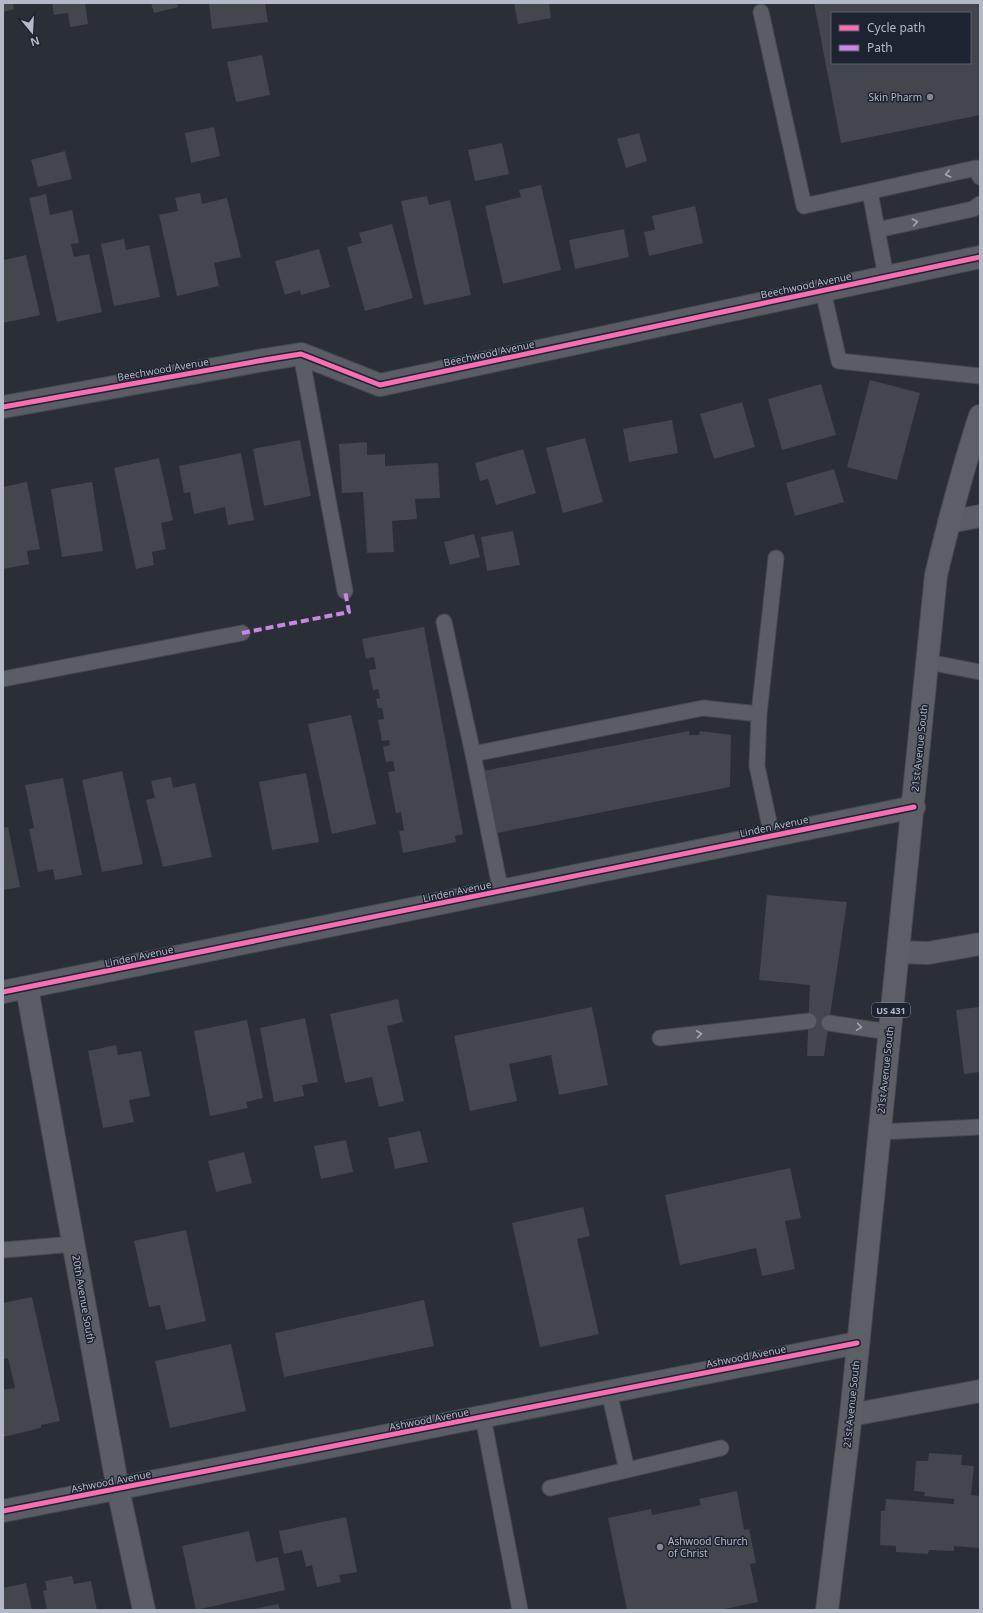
<svg xmlns="http://www.w3.org/2000/svg" width="983" height="1613" font-family="'Noto Sans',sans-serif">
	<rect width="100%" height="100%" fill="#2a2e36"/>
	<!-- building -->
	<path fill="#43464d" fill-rule="evenodd" d="M3 3H13L14 9 3 12Z
		M52 3H85L88 24 70 27 68 13 54 15Z
		M151 3H177L178 7 154 13Z
		M209 3H265L268 22 212 29Z
		M514 3H549L551 18 518 24Z
		M814 3H978L980 12V115L841 143ZM832 13H970V63H832Z
		M262 55 270 95 236 102 227 62Z
		M214 127 220 156 191 163 185 133Z
		M639 133 647 161 626 168 617 139Z
		M502 143 509 174 475 181 468 150Z
		M65 151 72 179 38 187 31 160Z
		M541 185 561 270 503 284 485 206 521 197 519 190Z
		M200 193 202 204 227 198 241 257 214 263 219 286 177 296 159 215 178 211 175 198Z
		M46 194 50 215 72 210 79 243 71 244 74 257 89 254 102 312 57 322 29 198Z
		M427 196 429 205 450 200 471 295 424 305 401 201Z
		M695 206 703 243 649 256 644 232 655 230 652 216Z
		M392 224 413 298 365 311 347 247 362 243 359 233Z
		M624 229 629 257 575 269 569 240Z
		M124 239 126 250 149 245 160 297 114 306 101 244Z
		M319 249 330 287 301 295 300 290 285 295 275 261Z
		M26 255 40 315 3 323V257L4 260Z
		M870 380 920 393 897 480 847 467Z
		M821 384 836 435 782 450 768 399Z
		M742 402 755 447 714 459 700 414Z
		M672 420 678 453 629 462 623 429Z
		M585 438 603 502 563 513 546 448Z
		M300 440 311 496 264 506 253 449Z
		M367 442V455L385 454V466L438 463 440 498 415 499 417 519 392 521 394 552 367 553 363 492 342 493 339 444Z
		M523 449 536 493 496 505 488 479 480 481 475 463Z
		M241 453 254 520 228 525 225 507 194 514 190 492 184 493 179 466Z
		M159 458 173 520 161 523 166 549 152 552 154 565 136 569 114 468Z
		M834 469 844 502 795 516 786 483Z
		M27 482 40 549 27 551 29 564 3 569V487Z
		M92 482 103 551 62 557 51 489Z
		M513 531 520 565 487 571 481 537Z
		M474 534 480 557 450 565 444 542Z
		M424 627 463 834 455 836 456 842 403 853 399 831 404 830 401 812 396 813 388 772 395 771 393 761 386 762 383 747 390 745 389 740 382 741 378 720 384 719 382 708H378L376 699 380 698 378 689 373 690 369 670 376 669 374 657 366 659 362 639Z
		M351 715 376 824 332 834 308 724Z
		M689 731 690 735H699L700 731 731 735 730 787 497 833 483 771Z
		M122 771 143 864 102 872 82 780Z
		M306 773 319 842 272 850 259 782Z
		M171 777 173 788 195 783 212 857 163 867 146 800 155 798 151 781Z
		M63 778 82 875 55 880 53 869 38 872 29 829 34 828 25 785Z
		M8 827 20 887 3 890V828Z
		M767 895 847 902 824 1056H807L810 985 759 980Z
		M398 999 403 1022 387 1026 404 1101 379 1107 372 1077 345 1083 330 1014Z
		M592 1007 608 1085 559 1095 551 1055 509 1064 517 1101 470 1111 454 1036Z
		M979 1007 980 1072 964 1074 956 1010Z
		M305 1018 318 1082 302 1085 304 1096 274 1102 260 1028Z
		M247 1020 263 1098 246 1102 248 1108 210 1116 194 1031Z
		M116 1045 118 1055 141 1051 150 1096 129 1100 134 1122 103 1128 88 1051Z
		M420 1131 428 1162 395 1169 388 1138Z
		M346 1140 353 1172 321 1179 314 1146Z
		M244 1152 252 1183 216 1192 208 1161Z
		M790 1168 801 1218 785 1221 795 1269 762 1276 756 1248 680 1265 665 1195Z
		M583 1207 590 1236 577 1239 599 1334 540 1347 512 1223Z
		M186 1230 206 1321 166 1330 160 1305 149 1307 134 1241Z
		M32 1297 60 1421 41 1425V1428L3 1437V1390L15 1388 8 1358 3 1359V1303Z
		M424 1300 434 1346 284 1377 275 1333Z
		M231 1344 246 1411 170 1428 155 1361Z
		M929 1453 962 1455 961 1465 974 1466 971 1495 980 1496V1548L954 1546V1551L929 1550 928 1554 896 1552V1546L880 1545 881 1511H885L886 1499 954 1504V1499L924 1496 925 1492 914 1491 916 1461H928Z
		M737 1491 744 1530 749 1529 756 1563 750 1564 758 1602 720 1610H627L608 1518 651 1509 652 1515 701 1505 699 1499Z
		M346 1517 357 1572 339 1575 341 1582 317 1587 312 1565 306 1567 302 1550 284 1554 279 1531Z
		M249 1531 256 1562 278 1557 285 1590 196 1610 182 1546Z
		M72 1576 74 1584 91 1581 97 1610H47L43 1591 47 1590 45 1581Z
		M26 1583 32 1610H3V1588Z
		M278 1604 280 1610H254V1609Z"/>
	<g fill="none" stroke-linecap="round" stroke-linejoin="round">
		<defs>
			<path id="service" d="M761 12 804 206 976 168 980 177
				M870 192 886 277
				M877 230 973 209 980 204
				M823 291 839 361 980 376
				M301 354 345 591
				M444 622 473 754
				M928 662 980 672
				M3 679 242 633
				M759 714 757 766 772 836
				M501 892 473 754 703 708 759 714 776 558
				M829 1023 889 1032
				M660 1038 809 1021
				M879 1132 980 1127
				M3 1250 74 1244
				M609 1392 627 1470
				M483 1417 520 1610
				M550 1488 721 1448"/>
			<path id="minor" d="M3 407 264 360 301 354 380 385 980 257
				M949 522 980 516
				M898 952 928 953 980 944
				M27 988 118 1489 144 1610
				M3 992 914 807
				M851 1415 980 1391
				M3 1511 857 1343"/>
			<path id="primary" d="M827 1610 851 1415 936 575C949 521 963 468 980 416"/>
		</defs>
		<!-- service casing -->
		<use href="#service" stroke="#46494f" stroke-width="17"/>
		<!-- minor casing -->
		<use href="#minor" stroke="#46494f" stroke-width="24"/>
		<!-- primary casing -->
		<use href="#primary" stroke="#484b53" stroke-width="24"/>
		<!-- service -->
		<use href="#service" stroke="#5a5d65" stroke-width="15"/>
		<!-- minor -->
		<use href="#minor" stroke="#5a5d65" stroke-width="22"/>
		<!-- primary -->
		<use href="#primary" stroke="#5c5f66" stroke-width="22"/>
		<!-- quiet -->
		<path stroke="#c787e3" stroke-width="4" stroke-dasharray="8 4" stroke-linecap="butt" d="M242 633 349 612 345 591"/>
		<defs>
			<path id="cycleway" d="M3 407 264 360 301 354 380 385 980 257
				M3 992 914 807
				M3 1511 857 1343"/>
		</defs>
		<!-- cycleway casing -->
		<use href="#cycleway" stroke="#1d2331" stroke-width="8"/>
		<!-- cycleway -->
		<use href="#cycleway" stroke="#f96db3" stroke-width="5"/>
	</g>
	<!-- one-way arrows -->
	<defs><path id="oneway-chevron" d="M-2-3.5L2.5 0L-2 3.5" fill="none" stroke-width="1.6" stroke-linecap="round" stroke-linejoin="round"/></defs>
	<g stroke="#a2a7b4">
		<use href="#oneway-chevron" transform="translate(948 174) rotate(167)"/>
		<use href="#oneway-chevron" transform="translate(915 222) rotate(-13)"/>
		<use href="#oneway-chevron" transform="translate(859 1027) rotate(9)"/>
		<use href="#oneway-chevron" transform="translate(699 1034) rotate(-7)"/>
	</g>
	<!-- markers -->
	<g fill="#848895" stroke="#1d2331" stroke-width="1.5">
		<circle cx="930" cy="97" r="4"/>
		<circle cx="660" cy="1547" r="4"/>
	</g>
	<g text-anchor="middle" dominant-baseline="central" stroke-width="3" stroke-linejoin="round" paint-order="stroke">
		<!-- shield labels -->
		<rect fill="#1d2331" stroke="#878c9b" stroke-width="1" x="872" y="1003" width="38" height="14" rx="3"/>
		<g font-size="9" font-weight="bold" fill="#b4b9c8">
			<text x="891" y="1010">US 431</text>
		</g>
		<!-- poi labels -->
		<g font-size="10" fill="#b4b9c8" stroke="#1d2331" text-anchor="end">
			<text x="922" y="97">Skin Pharm</text>
			<text x="668" y="1541" text-anchor="start">Ashwood Church<tspan x="668" dy="12">of Christ</tspan></text>
		</g>
		<!-- street labels -->
		<g font-size="10" fill="#b4b9c8" stroke="#1d2331">
			<text transform="translate(806 285) rotate(-12)">Beechwood Avenue</text>
			<text transform="translate(489 353) rotate(-12)">Beechwood Avenue</text>
			<text transform="translate(163 369) rotate(-10)">Beechwood Avenue</text>
			<text transform="translate(919 748) rotate(-84)">21st Avenue South</text>
			<text transform="translate(774 826) rotate(-12)">Linden Avenue</text>
			<text transform="translate(457 891) rotate(-12)">Linden Avenue</text>
			<text transform="translate(139 956) rotate(-12)">Linden Avenue</text>
			<text transform="translate(885 1070) rotate(-84)">21st Avenue South</text>
			<text transform="translate(84 1299) rotate(80)">20th Avenue South</text>
			<text transform="translate(746 1356) rotate(-11)">Ashwood Avenue</text>
			<text transform="translate(851 1404) rotate(-84)">21st Avenue South</text>
			<text transform="translate(429 1419) rotate(-11)">Ashwood Avenue</text>
			<text transform="translate(111 1481) rotate(-11)">Ashwood Avenue</text>
		</g>
	</g>
	<!-- border -->
	<rect width="983" height="1613" fill="none" stroke="#b4b9c8" stroke-width="8"/>
	<!-- legend -->
	<rect x="831" y="12" width="140" height="52" fill="#1d2331" stroke="#595f6d"/>
	<rect x="839" y="25" width="20" height="6" fill="#f96db3" stroke="#595f6d"/>
	<text x="867" y="32" font-size="12" fill="#b4b9c8">Cycle path</text>
	<rect x="839" y="45" width="20" height="6" fill="#c787e3" stroke="#595f6d"/>
	<text x="867" y="52" font-size="12" fill="#b4b9c8">Path</text>
	<!-- north arrow -->
	<g transform="translate(32 32) rotate(162)" stroke="#1d2331" stroke-width="3" paint-order="stroke">
	<path d="M0-3L7 15L0 10L-7 15Z" fill="#b4b9c8"/>
	<text y="-6" font-size="11" font-weight="bold" text-anchor="middle" fill="#b4b9c8">N</text>
	</g>
</svg>
